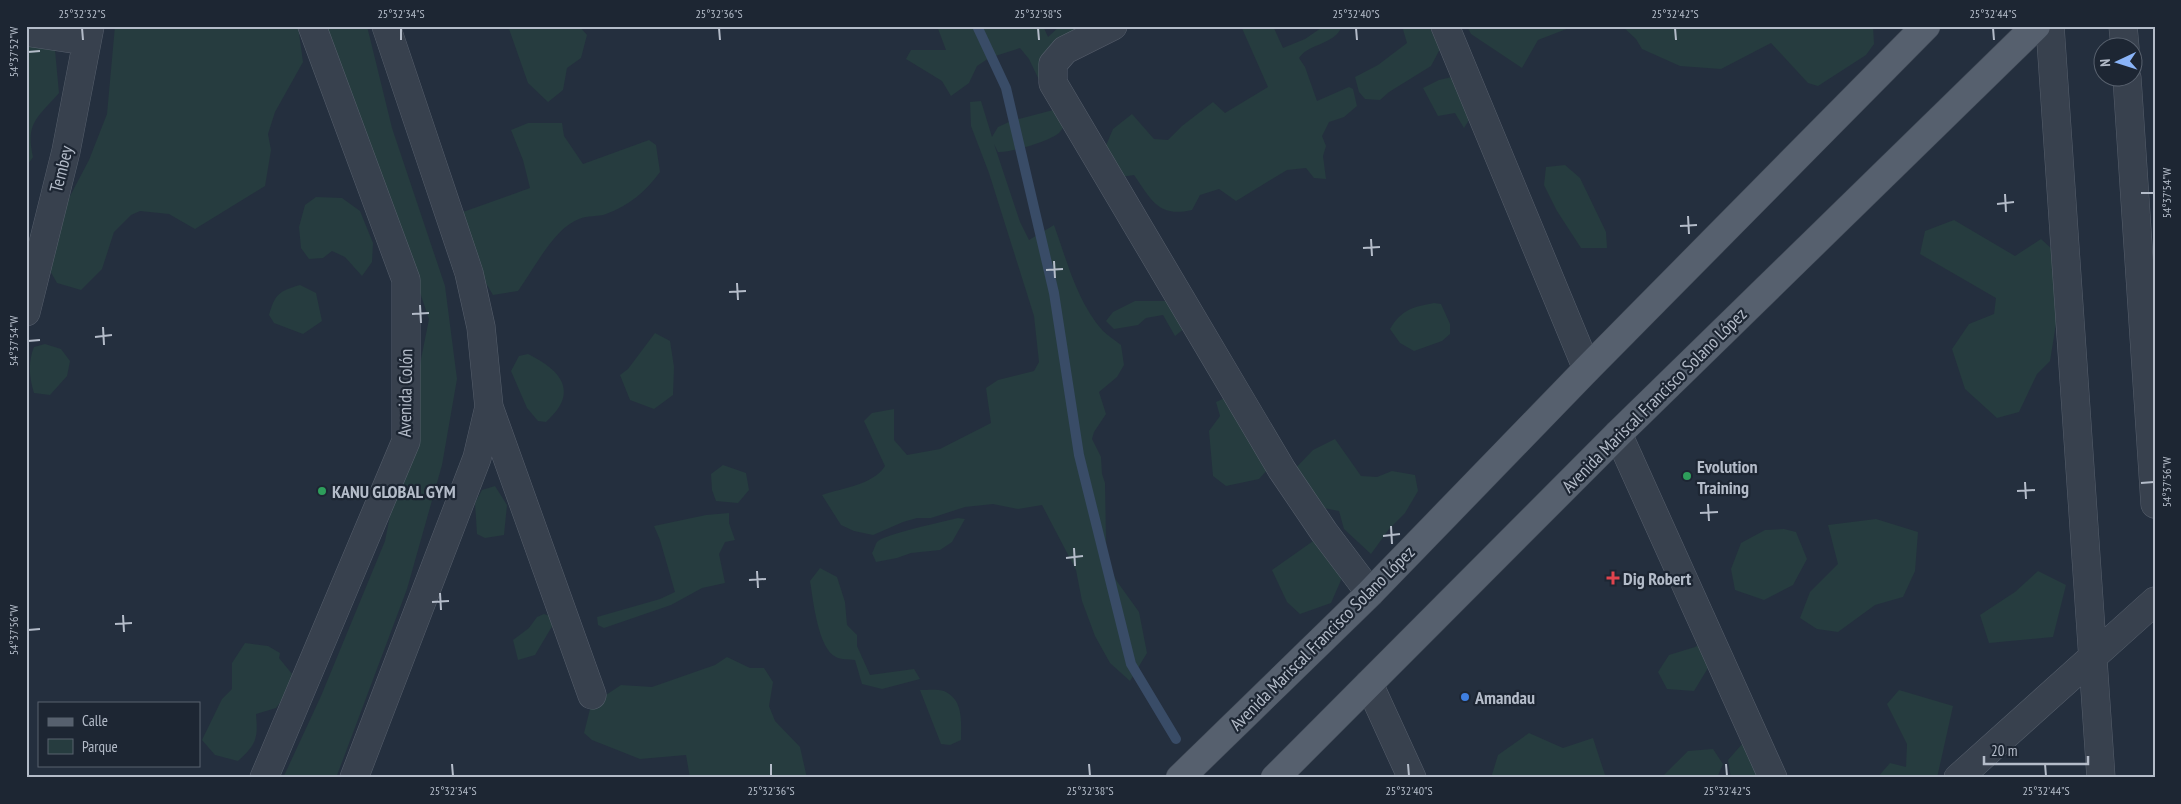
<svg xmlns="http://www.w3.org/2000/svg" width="2181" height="804" font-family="'PT Sans Narrow',sans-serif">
	<rect width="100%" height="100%" fill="#242f3e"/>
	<!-- green -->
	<path fill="#263c3f" d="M115 26H298L303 62 275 112 268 134 271 150 265 186 195 229 169 214 140 211 131 215 114 232 102 269 81 290 57 283 40 253 89 160 107 114Z
		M325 26H367L392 128 445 286 457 379 442 465 407 589 336 778H283L321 696 385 541 429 319 361 120Z
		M508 26H579L587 35 581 58 567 68 563 90 548 102 528 83Z
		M937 26H1043L1048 37 1060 26H1126L1064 63 1050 41 1056 53 1051 105 1029 59 1020 48 989 58 977 66 969 83 951 96 942 81 906 59 911 50H946Z
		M1241 26H1273L1283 48 1305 39 1324 26H1342C1335 45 1309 43 1299 58L1305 67 1317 101 1349 87 1353 89 1357 106 1344 117 1329 122 1322 136 1326 146 1323 156 1326 179 1314 178 1306 168 1287 170 1236 201 1219 189 1200 195 1192 210C1158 218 1151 199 1134 175L1121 177 1102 155 1113 129 1132 114 1154 139 1168 140 1182 126 1213 102 1225 113 1268 87Z
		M1402 26H1429L1440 49 1431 66 1389 92 1380 100 1365 99 1359 92 1355 77 1378 65 1407 43Z
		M1467 26H1590L1569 28 1538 40 1522 68 1471 34Z
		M1622 26H1873L1874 44 1866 55 1818 86 1808 83 1771 43 1721 69 1680 66 1642 49 1636 39Z
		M26 36 55 50 59 93C38 117 25 123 33 157L26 167Z
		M1465 74 1483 98 1464 128 1455 113 1438 116 1423 88 1439 80Z
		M981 101 992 137 998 127 1011 121 1057 109 1066 123C1064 126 1062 130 1059 133 1050 141 1010 153 998 152L994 144 1020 222 1029 240 1054 225C1067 261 1077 302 1103 331 1108 336 1115 340 1121 345L1124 365 1117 377 1099 392 1106 414 1094 432 1092 439 1101 457 1102 474 1105 483 1106 540 1103 552 1116 580 1139 612 1147 653 1130 681 1110 663 1095 636 1082 601 1076 570 1042 505 1018 509 993 504 965 507 931 518H917L903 522 873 535 854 531 841 525 822 495C842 488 873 485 885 466L864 421 872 413 894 409V440L907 455 940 449 991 423 986 388 998 380 1034 371 1039 362 1034 316 989 173 971 126 970 102Z
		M528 123H562L564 136 583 164 649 140 656 145 660 172C645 192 630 205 606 214 598 217 588 215 579 219 554 228 534 269 518 291L493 295 481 275 463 212 530 188 523 160 511 130Z
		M1565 165 1580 178 1606 232 1607 248H1581L1557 211 1544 185 1546 167Z
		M316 197 342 198 360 211 373 243 372 262 362 276 345 257 332 251 323 258 309 259 301 248 299 227 305 205Z
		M1954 220 2015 256 2041 239 2066 262 2050 361 2037 374 2019 412 1997 418 1965 389 1952 349 1969 324 1994 314 1996 298 1920 254 1925 231Z
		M300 285 316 293 322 321 303 334 274 323 269 315C275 294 279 291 300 285Z
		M1135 301H1191L1196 319 1175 336 1163 315 1146 318 1138 325 1114 329 1106 321 1113 312Z
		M1434 303 1441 304 1450 324V334L1442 341 1414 351 1400 343 1390 329C1402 309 1413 307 1434 303Z
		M655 333 670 341 674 367 673 395 654 409 630 400 620 375 628 369Z
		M45 344 61 349 70 361 67 376 50 395 34 393C29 377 28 362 34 347Z
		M528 354C548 364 575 381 559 407 556 412 551 417 546 422L538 421 527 408 511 371 519 356Z
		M1245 389 1269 468 1259 479 1226 486 1213 476 1209 431 1220 416 1216 402Z
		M1335 439 1361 476 1377 477 1392 471 1415 475 1418 491 1405 513 1389 529 1371 554 1344 529 1339 511 1309 505 1289 475 1313 450Z
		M723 465 746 473 749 490 738 503 716 501 712 490 711 474Z
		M495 486 507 505 504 535 485 538 477 534 475 503 482 490Z
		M729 513V523L735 540 725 542 719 554 725 583 702 588 671 605 604 628 598 625 597 617 660 599 675 592 660 540 654 526 706 515Z
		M958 518 965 519 952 542 940 550 911 553 897 558 876 562 872 553C874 550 875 545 877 542 884 534 943 522 958 518Z
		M1876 519 1918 532 1915 571 1903 597 1875 605 1838 632 1817 629 1800 618 1810 592 1838 564 1828 525Z
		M1784 529 1796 532 1807 559 1793 585 1764 600 1735 590 1731 569 1741 543 1765 530Z
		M1316 539 1345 571 1331 603 1300 614 1287 602 1272 570Z
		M820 568 837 577 845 602 847 625 857 635V646L870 675 914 669 920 679 882 689 862 684 855 660C849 659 841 660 836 657 818 649 813 599 810 581Z
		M2038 571 2066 585 2053 637 1989 643 1980 615 2015 592Z
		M544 614 557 618 535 655 518 660 513 640 529 628 537 617Z
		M1706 640 1711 663 1694 691 1667 689 1658 672 1669 655 1695 647Z
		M245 643 268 646 280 653 279 658 297 680 276 708 256 714C258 738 257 744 238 761L215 755 202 740 222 699 232 689V663Z
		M727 657 750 668H764L773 682 769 706 775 721 800 747 807 778H690L686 755 640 759 592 740 584 733 591 705 621 685 652 687 715 665Z
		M920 690C927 690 938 689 944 691 964 700 961 722 961 740L950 745 941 744Z
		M1899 690 1953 706 1937 778H1877L1890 763 1906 767 1907 744 1887 704Z
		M1529 733 1563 748 1593 738 1606 778H1491L1498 755Z
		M1743 743 1763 768 1756 778H1731L1728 760Z
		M1713 749 1723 764 1717 778H1661L1688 751Z"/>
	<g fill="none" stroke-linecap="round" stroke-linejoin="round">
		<!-- stream -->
		<path stroke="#394c67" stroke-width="10" d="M977 26 1006 88 1054 293 1079 455 1131 664 1176 739"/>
		<defs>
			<path id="minor" d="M1113 26 1065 50 1053 64V83L1282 470 1324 532 1370 593
				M1445 26 1587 369
				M2050 26 2101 778
				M2123 26 2125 48
				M26 32 86 41
				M2127 78 2155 504
				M26 312 66 151 90 26
				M489 407 592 695
				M1618 434 1773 778
				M1369 684 1412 778
				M264 778 406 441V280L312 26
				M354 778 477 458 489 407 481 327 469 273 386 26
				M1958 778 2155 601"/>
			<path id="primary" d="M1180 778 1370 593 1587 369 1926 26
				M1275 778 1618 434 2036 26"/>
		</defs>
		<!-- minor casing -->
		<use href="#minor" stroke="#565f6c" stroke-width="29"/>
		<!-- primary casing -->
		<use href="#primary" stroke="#414a57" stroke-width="29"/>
		<!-- minor -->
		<use href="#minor" stroke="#38414e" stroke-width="28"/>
		<!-- primary -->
		<use href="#primary" stroke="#56606e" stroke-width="28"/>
	</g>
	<!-- ticks -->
	<path fill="none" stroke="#b4bcc9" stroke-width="2" d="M82 28 83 40M401 28V40M719 28 720 40M1038 28 1039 40M1356 28 1357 40M1675 28 1676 40M1993 28 1994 40M28 52 40 51M2141 193H2154M2005 194 2006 212M1997 204 2014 202M1688 216 1689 234M1680 226 1697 225M1371 239 1372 256M1363 248 1380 247M1054 261 1055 278M1046 270 1063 269M737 283 738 300M729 292 746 291M420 305 421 323M412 314 429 313M103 327 104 345M95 337 112 335M28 341 40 340M2025 482 2026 499M2141 483 2154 482M2017 491 2035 490M1708 504 1709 521M1700 513 1718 512M1391 526 1392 544M1383 536 1400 534M1074 548 1075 566M1066 558 1083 556M757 571 758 588M749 580 766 579M440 593 441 610M432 602 449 601M123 615 124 632M115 624 132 623M28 630 40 629M452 764 453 776M771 764V776M1089 764 1090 776M1408 764 1409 776M1726 764 1727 776M2045 764 2046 776"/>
	<!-- markers -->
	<g fill="#2e9e5b" stroke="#1d2633" stroke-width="2">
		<circle cx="1687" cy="476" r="5"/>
		<circle cx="322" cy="491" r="5"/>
	</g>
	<path fill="#e0444e" stroke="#1d2633" stroke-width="2" d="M1610.5 570.5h5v5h5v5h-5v5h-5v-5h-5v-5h5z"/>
	<circle fill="#3f7fe0" stroke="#1d2633" stroke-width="2" cx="1465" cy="697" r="5"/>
	<g text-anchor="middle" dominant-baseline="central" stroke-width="4.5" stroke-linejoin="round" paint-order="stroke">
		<!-- street labels -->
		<g font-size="18" fill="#b4bcc9" stroke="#1d2633">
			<text transform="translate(61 169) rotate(-76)">Tembey</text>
			<text transform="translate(405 393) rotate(-89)">Avenida Colón</text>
			<text transform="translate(1654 400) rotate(-45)">Avenida Mariscal Francisco Solano López</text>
			<text transform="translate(1322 638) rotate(-45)">Avenida Mariscal Francisco Solano López</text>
		</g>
		<!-- poi labels -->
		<g font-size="18" font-weight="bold" fill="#b4bcc9" stroke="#1d2633" text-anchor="start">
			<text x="1697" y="466">Evolution<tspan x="1697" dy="21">Training</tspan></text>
			<text x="332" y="491">KANU GLOBAL GYM</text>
			<text x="1623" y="578">Dig Robert</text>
			<text x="1475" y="697">Amandau</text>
		</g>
	</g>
	<!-- border -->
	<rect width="2181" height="804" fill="none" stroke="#1d2633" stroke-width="55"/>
	<!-- legend -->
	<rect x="38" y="702" width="162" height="65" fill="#1d2633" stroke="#59626f"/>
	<rect x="48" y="718" width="25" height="8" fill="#56606e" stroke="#59626f"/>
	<text x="82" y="726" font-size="15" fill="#b4bcc9">Calle</text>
	<rect x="48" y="739" width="25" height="15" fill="#263c3f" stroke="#59626f"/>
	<text x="82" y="752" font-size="15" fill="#b4bcc9">Parque</text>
	<!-- north arrow -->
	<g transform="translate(2118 62) rotate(266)"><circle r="24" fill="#1d2633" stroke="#59626f"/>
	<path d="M0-4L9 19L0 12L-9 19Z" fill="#8ab4f8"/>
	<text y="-8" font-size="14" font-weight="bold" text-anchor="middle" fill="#b4bcc9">N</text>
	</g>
	<!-- scale -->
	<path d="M1984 756v8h104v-8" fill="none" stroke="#b4bcc9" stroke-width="2.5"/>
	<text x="1991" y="756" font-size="15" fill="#b4bcc9" stroke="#1d2633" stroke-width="4" paint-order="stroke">20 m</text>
	<rect x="28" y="28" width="2126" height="748" fill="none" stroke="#b4bcc9" stroke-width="2"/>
	<g font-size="12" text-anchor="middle" fill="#b4bcc9">
		<text x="82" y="18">25°32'32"S</text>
		<text x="401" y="18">25°32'34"S</text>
		<text x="719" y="18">25°32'36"S</text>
		<text x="1038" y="18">25°32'38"S</text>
		<text x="1356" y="18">25°32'40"S</text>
		<text x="1675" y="18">25°32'42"S</text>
		<text x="1993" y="18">25°32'44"S</text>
		<text transform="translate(14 52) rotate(-90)" y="4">54°37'52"W</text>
		<text transform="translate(2167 193) rotate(-90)" y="4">54°37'54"W</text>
		<text transform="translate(14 341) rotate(-90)" y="4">54°37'54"W</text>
		<text transform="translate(2167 482) rotate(-90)" y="4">54°37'56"W</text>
		<text transform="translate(14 630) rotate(-90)" y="4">54°37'56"W</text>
		<text x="453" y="795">25°32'34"S</text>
		<text x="771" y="795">25°32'36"S</text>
		<text x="1090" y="795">25°32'38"S</text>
		<text x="1409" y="795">25°32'40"S</text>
		<text x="1727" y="795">25°32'42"S</text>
		<text x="2046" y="795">25°32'44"S</text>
	</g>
</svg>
